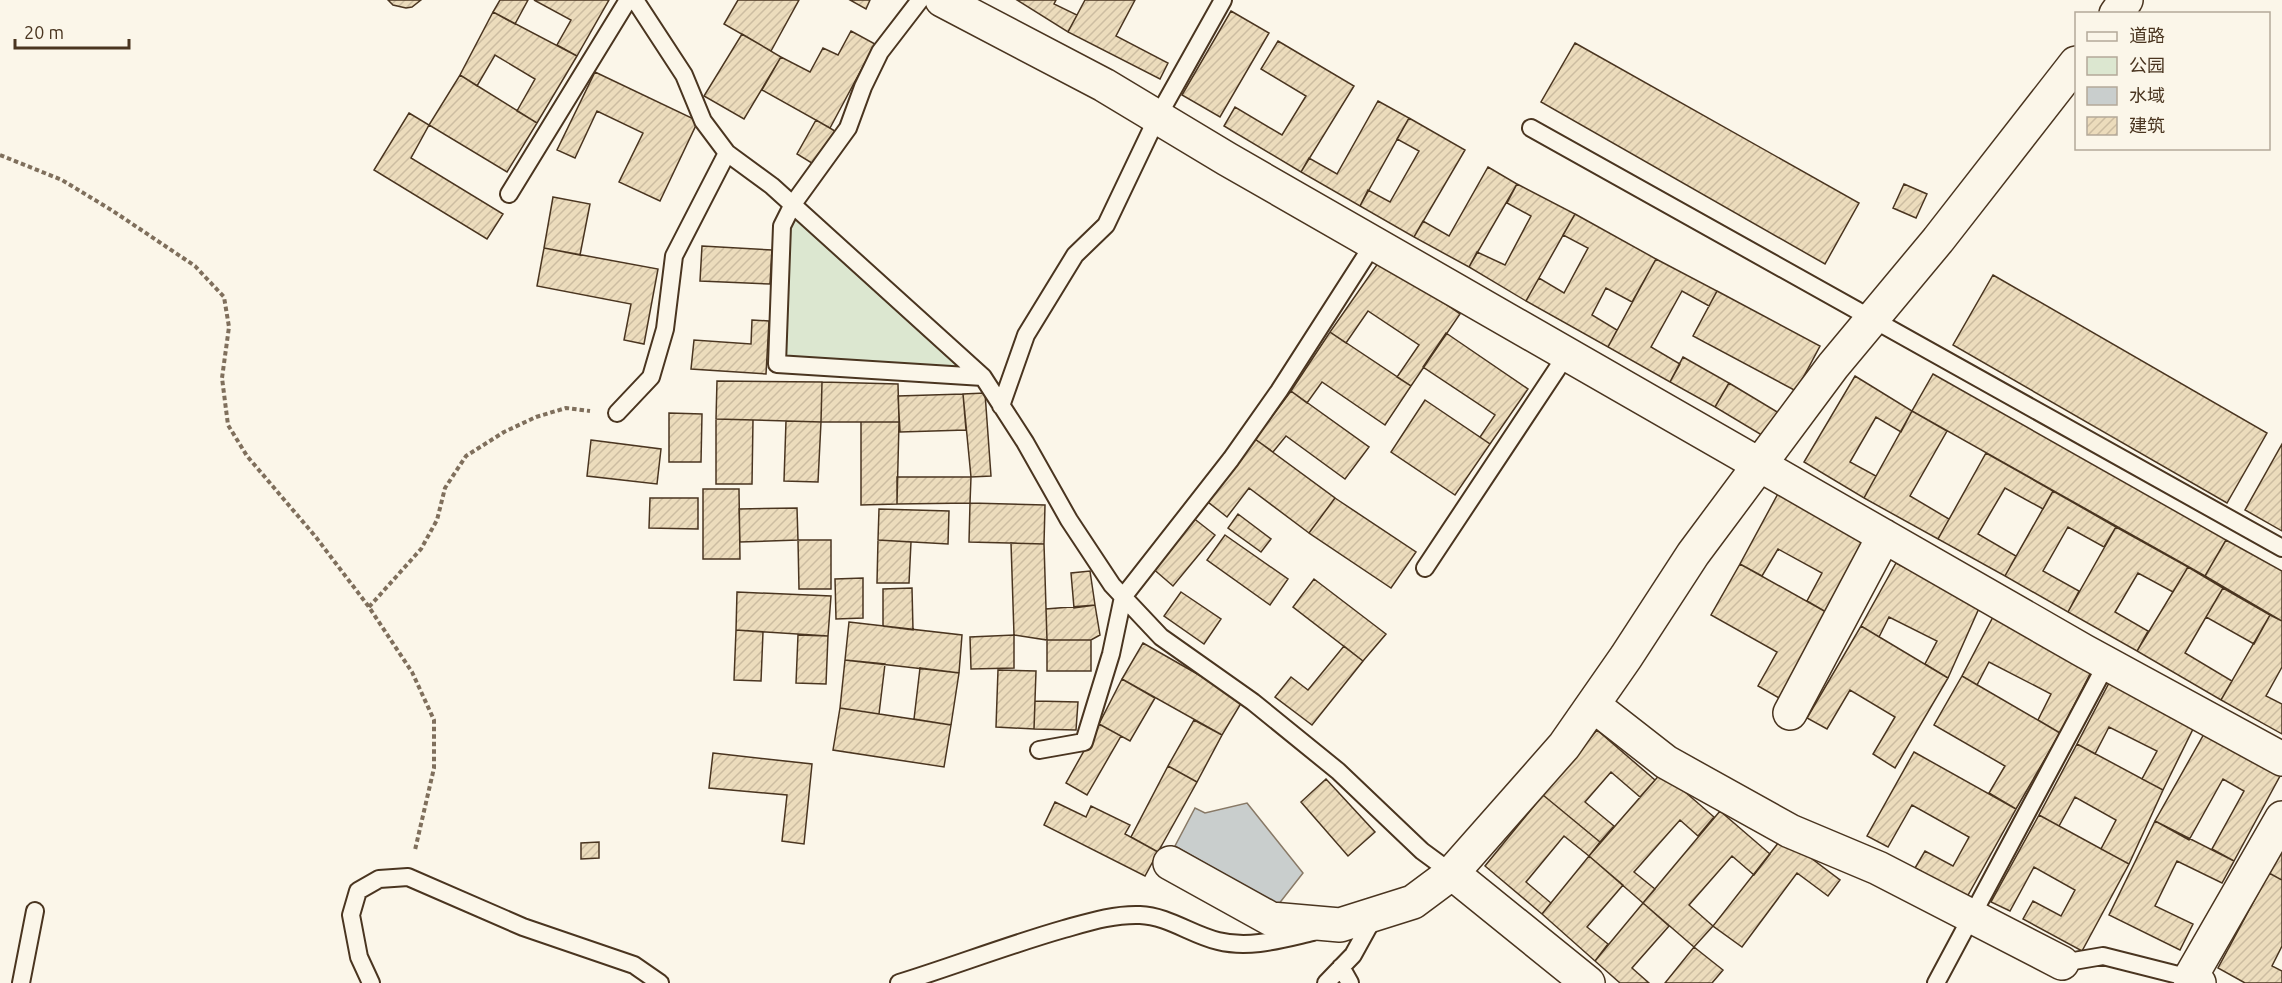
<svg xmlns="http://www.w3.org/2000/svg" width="2282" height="983" font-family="Ubuntu,'Noto Sans SC',sans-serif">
	<defs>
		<pattern id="building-hatch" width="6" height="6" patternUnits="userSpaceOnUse" patternTransform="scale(1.5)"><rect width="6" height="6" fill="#ecdcbc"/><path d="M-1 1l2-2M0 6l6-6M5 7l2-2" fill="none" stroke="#ccbda1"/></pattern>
	</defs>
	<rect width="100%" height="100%" fill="#fbf6e9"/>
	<!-- park -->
	<path fill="#dce7d0" stroke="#887966" stroke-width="1.5" d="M793 204 983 377 777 364 782 226Z"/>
	<!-- water -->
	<path fill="#c9cecd" stroke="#887966" stroke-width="1.5" d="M1247 803 1303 873 1278 905 1175 846 1195 808 1205 813Z"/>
	<!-- building -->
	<path fill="url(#building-hatch)" stroke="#4a3520" stroke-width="1.5" d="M421 0 412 7 406 8 393 5 388 0Z
		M500 0H528L515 24 493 12Z
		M534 0H609L577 56 557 45 571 20Z
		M738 0H799L771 51 724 24Z
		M850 0H870L866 9Z
		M1017 0H1056L1054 4 1077 15 1068 32Z
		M1085 0H1135L1116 36 1168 63 1160 79 1068 32Z
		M1231 11 1269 33 1220 117 1182 95Z
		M493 12 577 56 537 123 517 111 535 79 495 55 477 86 460 75Z
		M851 31 875 44 830 128 762 90 781 57 810 72 823 48 838 55Z
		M742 34 781 57 744 119 704 96Z
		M1278 41 1354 86 1301 172 1224 126 1235 107 1282 135 1306 96 1261 69Z
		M1575 43 1859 203 1825 264 1541 102Z
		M595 72 698 121 660 201 619 182 643 133 597 111 575 158 557 150Z
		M460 75 537 123 507 172 429 125Z
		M1378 101 1409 118 1360 206 1301 172 1309 158 1337 174Z
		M409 113 429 125 411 158 503 214 487 239 374 170Z
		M1409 118 1465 150 1414 237 1360 206 1368 190 1390 202 1419 151 1397 139Z
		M816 120 835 131 815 165 797 154Z
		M1488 167 1517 184 1469 267 1414 237 1423 221 1449 236Z
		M1517 184 1575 214 1526 301 1469 267 1477 252 1505 265 1531 216 1507 203Z
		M1904 184 1927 194 1916 218 1893 208Z
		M553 197 590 204 580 255 544 248Z
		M1575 214 1656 259 1632 302 1606 288 1592 315 1617 330 1608 347 1526 301 1539 278 1564 293 1588 248 1563 235Z
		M702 246 772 250 770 284 700 281Z
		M544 248 658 269 644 344 624 340 631 304 537 286Z
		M1381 259 1460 314 1411 386 1397 377 1419 345 1368 311 1346 343 1330 332Z
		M1656 259 1717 291 1709 306 1682 291 1651 347 1680 364 1670 382 1608 347Z
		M1993 275 2267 433 2227 503 1953 345Z
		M1717 291 1820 346 1796 391 1693 336Z
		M752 320 769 321 766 374 691 369 694 340 751 344Z
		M1330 332 1411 386 1385 425 1322 382 1307 403 1291 391Z
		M1446 333 1528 389 1490 444 1480 437 1495 415 1423 367Z
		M1683 357 1729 383 1715 407 1670 382Z
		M1933 374 2226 540 2205 576 1912 411Z
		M1855 376 1912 411 1901 432 1876 417 1850 462 1876 476 1864 498 1804 462Z
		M717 381 822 382 821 422 716 419Z
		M822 382 898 384 899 422H821Z
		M1729 383 1779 413 1765 437 1715 407Z
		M1291 391 1369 447 1345 479 1286 436 1273 452 1255 439Z
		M985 393 991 476 971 477 963 394Z
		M963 394 966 430 900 432 898 396Z
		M1425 400 1490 444 1455 495 1391 452Z
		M1912 411 1947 431 1910 496 1949 519 1938 539 1864 498Z
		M669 413 702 414 701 462H669Z
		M716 419 753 420 752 484H716Z
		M786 421 821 422 818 482 784 481Z
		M861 422H899L897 504 861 505Z
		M1255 439 1335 498 1309 533 1249 488 1227 517 1208 502Z
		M591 440 661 449 657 484 587 476Z
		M2282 444V531L2245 510Z
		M1986 453 2053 491 2043 509 2005 488 1978 534 2016 556 2005 576 1938 539Z
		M897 477H971L970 503 897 504Z
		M703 489H739L740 559H703Z
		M1780 490 1868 539 1826 612 1807 601 1822 573 1778 549 1762 576 1740 564Z
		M2053 491 2116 527 2104 547 2068 527 2043 571 2079 591 2068 612 2005 576Z
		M650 498H698V529L649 528Z
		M1335 498 1416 552 1391 588 1309 533Z
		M970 503 1045 505 1044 544 969 542Z
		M797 508 798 540 740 542 739 509Z
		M879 509 949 511 948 544 878 540Z
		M1238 514 1271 539 1261 552 1228 528Z
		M1192 517 1215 535 1173 586 1151 567Z
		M2116 527 2188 567 2173 592 2138 573 2115 612 2148 631 2137 651 2068 612Z
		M1225 535 1288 579 1270 605 1207 560Z
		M798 540H831V589H799Z
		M878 540 911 542 909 583H877Z
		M2226 540 2282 571V621L2205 576Z
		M1011 543 1044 544 1047 640 1014 635Z
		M1896 563 1980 606 1948 678 1925 664 1937 641 1889 617 1879 637 1861 626Z
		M1740 564 1826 612 1779 698 1758 686 1777 652 1711 615Z
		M2188 567 2223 588 2185 653 2232 681 2221 700 2137 651Z
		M1090 571 1095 605 1074 608 1071 573Z
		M863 578V618L836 619 835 579Z
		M1314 579 1386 634 1363 661 1293 607Z
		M912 588 913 630 883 626V589Z
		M2223 588 2270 615 2254 644 2206 617Z
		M737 592 831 596 828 636 736 630Z
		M1181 592 1221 619 1204 644 1164 616Z
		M1095 605 1100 635 1091 640H1047L1046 609Z
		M2270 615 2282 621V667L2266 696 2282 704V734L2221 700Z
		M1993 617 2093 668 2060 733 2038 720 2051 694 1989 662 1977 685 1962 676Z
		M849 622 962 635 959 673 845 660Z
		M1861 626 1948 678 1895 768 1873 754 1895 717 1850 690 1827 729 1807 718Z
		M736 630 763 632 761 681 734 680Z
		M798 635 828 636 826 684 796 683Z
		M1014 635V668L971 669 970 637Z
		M1047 640H1091V671H1047Z
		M1143 643 1243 700 1222 735 1122 679Z
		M1344 646 1363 661 1312 725 1275 697 1291 677 1308 690Z
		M845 660 885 664 879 714 840 708Z
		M920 668 959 673 951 725 914 719Z
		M998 670 1036 671 1034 729 996 727Z
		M1962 676 2060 733 2016 809 1989 793 2005 766 1934 725Z
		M1122 679 1155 698 1130 741 1099 724Z
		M2109 683 2195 725 2163 790 2142 779 2157 751 2109 727 2095 754 2077 744Z
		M1035 701 1078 702 1076 730 1034 729Z
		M840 708 951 725 944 767 833 750Z
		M1194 720 1222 735 1197 782 1168 766Z
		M1099 724 1121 736 1087 795 1066 783Z
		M1597 730 1655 780 1640 797 1611 772 1585 802 1614 826 1600 842 1543 795Z
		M2204 734 2280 776 2234 861 2212 849 2244 791 2223 779 2189 840 2155 821Z
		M2077 744 2163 790 2129 864 2101 849 2116 820 2075 797 2059 826 2039 815Z
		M1914 752 2016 809 1967 897 1915 868 1925 851 1953 866 1969 837 1912 805 1888 847 1867 836Z
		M713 753 812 764 804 844 782 841 787 795 709 788Z
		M1168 766 1197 782 1158 852 1131 837Z
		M1662 772 1714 817 1698 836 1680 820 1634 872 1655 889 1643 903 1589 856Z
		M1326 779 1375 832 1348 856 1301 802Z
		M1543 795 1600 842 1589 856 1564 836 1526 882 1551 903 1542 914 1485 866Z
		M1055 802 1086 817 1091 806 1130 825 1125 834 1158 852 1145 876 1044 825Z
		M1720 811 1770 854 1754 875 1732 856 1689 905 1713 926 1694 947 1643 903Z
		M2039 815 2129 864 2082 951 2023 919 2033 901 2061 916 2075 890 2034 867 2010 911 1991 902Z
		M2155 821 2234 861 2222 883 2177 861 2155 906 2193 924 2180 950 2109 915Z
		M1783 837 1840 880 1828 896 1797 873 1742 947 1713 926Z
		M599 842V858L581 859V843Z
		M2282 849V880L2269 873Z
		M1589 856 1623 885 1587 927 1608 944 1595 961 1542 914Z
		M2269 873 2282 880V946L2272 966 2282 971V983H2245L2218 968Z
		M1643 903 1669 926 1632 968 1649 983H1620L1595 961Z
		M1694 947 1723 970 1712 983H1665Z"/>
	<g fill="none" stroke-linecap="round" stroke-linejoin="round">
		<defs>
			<path id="lane" d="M635 0 684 75 703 121 727 153 772 186 983 377 1025 442 1069 520 1112 585 1161 637 1253 702 1338 771 1422 851 1452 873
				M920 0 880 52 863 87 848 128 793 204 782 226 777 364 983 377
				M1531 128 2282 548
				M509 194 628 0
				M1001 406 1026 335 1075 255 1106 225 1157 118 1223 0
				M617 413 651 377 665 329 674 256 727 153
				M1425 568 1567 354
				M1039 750 1084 742 1111 654 1123 597 1231 459 1279 391 1374 243
				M2062 963 2103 956 2190 978 2189 983
				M1341 967 1350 983
				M21 983 35 911
				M371 983 359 957 351 915 358 891 379 879 408 877 523 927 634 965 660 983
				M899 983C954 966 1008 945 1064 929 1089 922 1114 914 1140 915 1168 916 1192 935 1218 941 1250 949 1282 939 1313 932
				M1326 983 1353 955 1374 917
				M1936 983 2107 663"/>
			<path id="street" d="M942 0 1104 85 1227 159 2084 651 2282 759
				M2116 14 2126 0
				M1593 705 1666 762 1790 831 1878 868 2062 963
				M1790 713 1884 536
				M1170 863 1271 919 1340 925 1413 902 1452 873 1564 746 1626 657 1693 554 1833 366 1938 240 2076 63
				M1452 873 1588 983
				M2199 983 2190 978 2282 818"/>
		</defs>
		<!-- lane casing -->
		<use href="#lane" stroke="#4a3520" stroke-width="20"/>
		<!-- street casing -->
		<use href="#street" stroke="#4a3520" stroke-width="36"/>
		<!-- path -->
		<path stroke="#7f6f5c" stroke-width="4" stroke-dasharray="4.5 3" stroke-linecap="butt" d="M0 155 62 180 113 211 195 266 224 297 229 327 222 378 228 425 247 456 315 536 369 607 412 672 434 720V768L415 850
			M369 607 421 549 437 520 445 488 466 456 504 432 536 417 566 408 590 411"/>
		<!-- lane -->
		<use href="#lane" stroke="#fbf6e9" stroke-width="16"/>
		<!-- street -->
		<use href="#street" stroke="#fbf6e9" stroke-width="33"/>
	</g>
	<!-- legend -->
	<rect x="2075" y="12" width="195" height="138" fill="#fbf6e9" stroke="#b4a999" stroke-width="1.5"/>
	<rect x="2087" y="32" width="30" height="9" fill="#fbf6e9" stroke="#b4a999" stroke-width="1.5"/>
	<text x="2129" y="42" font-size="18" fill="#4a3520">道路</text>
	<rect x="2087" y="57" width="30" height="18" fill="#dce7d0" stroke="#b4a999" stroke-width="1.5"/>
	<text x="2129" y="72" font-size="18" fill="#4a3520">公园</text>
	<rect x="2087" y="87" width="30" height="18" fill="#c9cecd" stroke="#b4a999" stroke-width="1.5"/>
	<text x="2129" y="102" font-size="18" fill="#4a3520">水域</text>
	<rect x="2087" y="117" width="30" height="18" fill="url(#building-hatch)" stroke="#b4a999" stroke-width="1.5"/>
	<text x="2129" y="132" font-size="18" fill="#4a3520">建筑</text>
	<!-- scale -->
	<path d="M15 39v9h114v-9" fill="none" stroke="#4a3520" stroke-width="3"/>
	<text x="24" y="39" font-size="18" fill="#4a3520" stroke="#fbf6e9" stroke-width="4.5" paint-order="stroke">20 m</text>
</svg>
